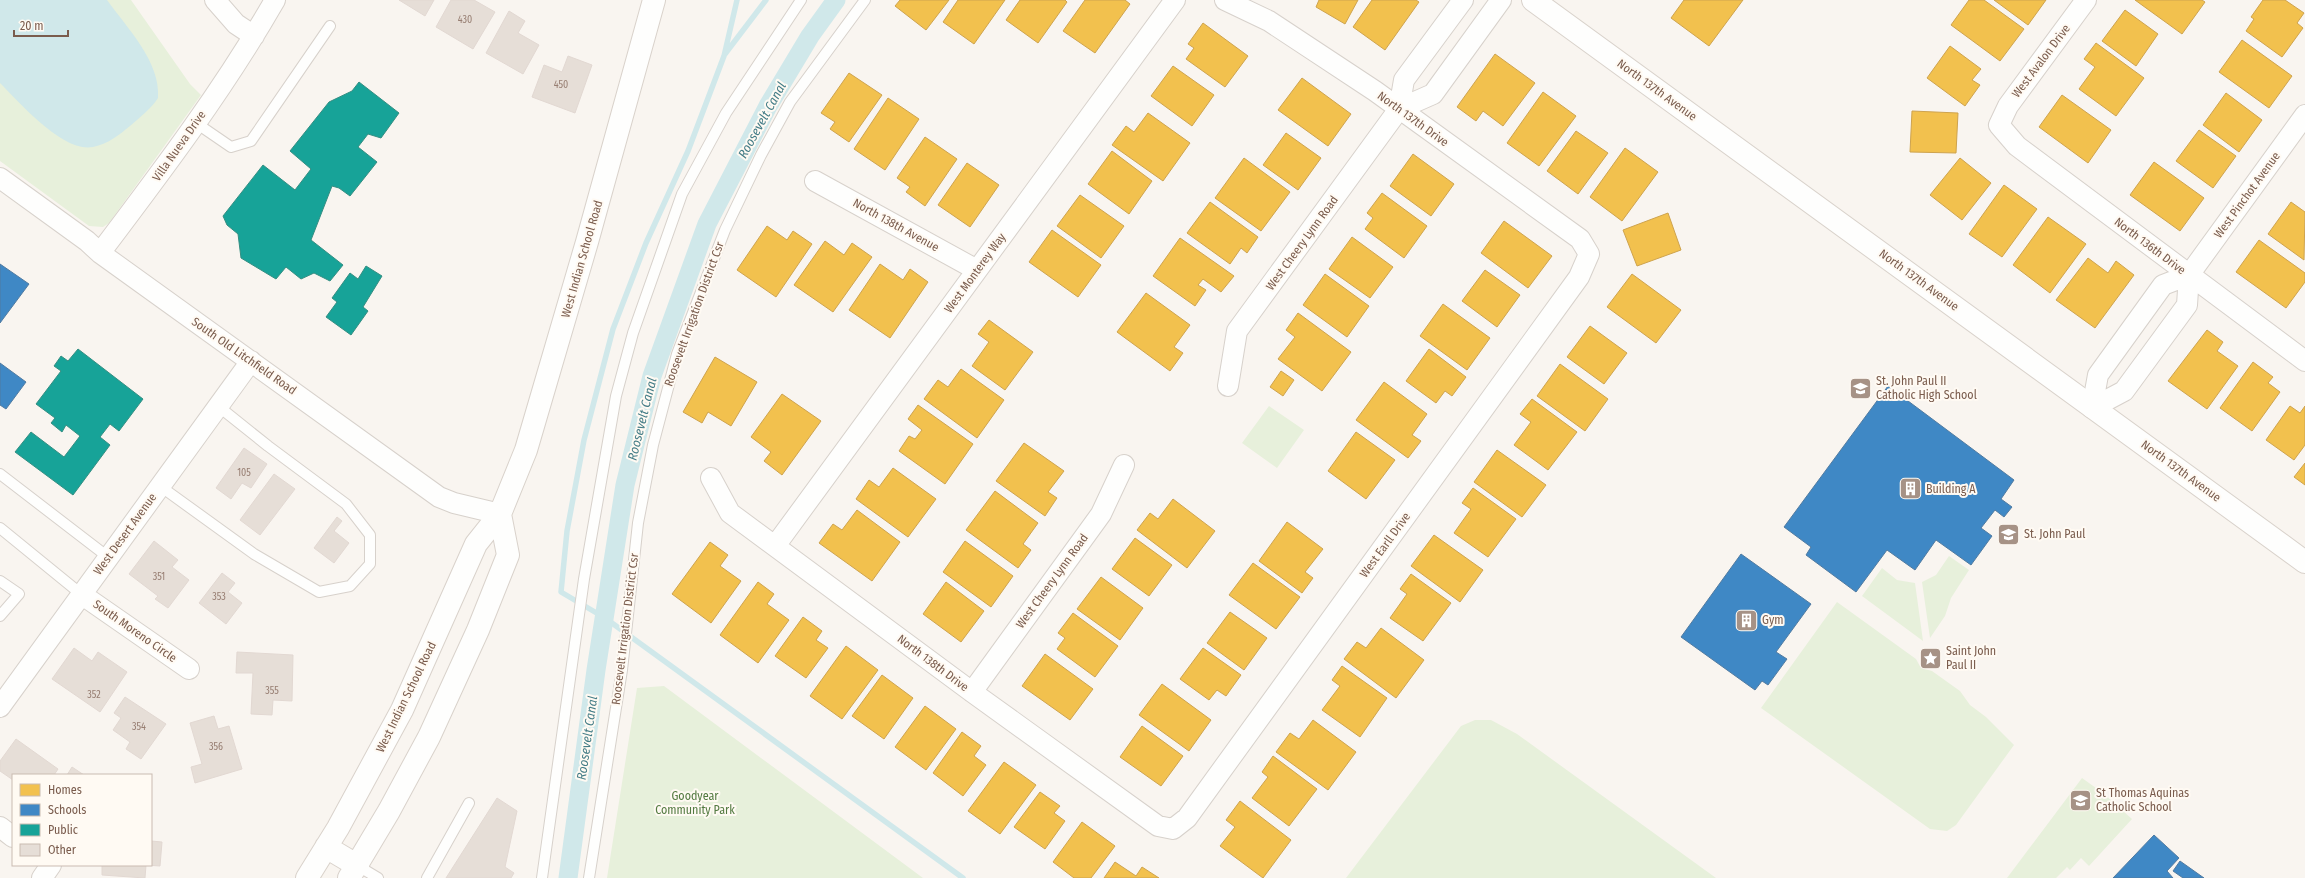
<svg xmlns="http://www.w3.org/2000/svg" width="2305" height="878" font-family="'Fira Sans Condensed',sans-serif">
	<rect width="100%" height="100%" fill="#f9f5f0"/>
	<!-- green -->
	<path fill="#e7f0db" d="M0 0H131L190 84 201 95 109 223 103 227 89 226 0 161Z
		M1269 406 1304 430 1277 468 1242 443Z
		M1949 556 1969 570 1951 598 1945 616 1930 638 1922 582 1936 575Z
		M1882 568 1897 580 1915 583 1923 641 1862 596Z
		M1837 602 1916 659 1921 668 1932 671 1960 691 1970 705 1986 717 2014 745 1956 825 1947 831 1930 829 1761 708Z
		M664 686 923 878H607L637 688Z
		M1475 720H1491L1517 734 1716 878H1346L1461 726Z
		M2082 778 2103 793 2132 819 2089 866 2081 858 2070 870 2067 867 2056 878H2007Z"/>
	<!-- water -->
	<path fill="#d0e8ea" d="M0 0H107C127 28 161 62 158 98 151 109 140 117 130 126 119 135 108 144 93 147 63 153 20 103 0 83Z"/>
	<!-- homes -->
	<path fill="#f2c14e" stroke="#cea34e" d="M900 0H949L926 30 895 6Z
		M958 0H1005L974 44 943 22Z
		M1020 0H1065L1067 2 1038 43 1006 20Z
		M1085 0H1125L1130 4 1095 53 1063 31Z
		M1319 0H1358L1345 24 1316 7Z
		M1372 0H1416L1419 2 1385 50 1353 27Z
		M1684 0H1743L1709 46 1671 18Z
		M1969 0H1984L2024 29 2000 61 1951 25Z
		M1994 0H2046L2028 25Z
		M2135 0H2202L2205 2 2182 34Z
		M2263 0H2285L2304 13 2297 23 2303 28 2282 57 2246 31 2254 19 2251 17Z
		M2125 10 2158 34 2136 66 2102 41Z
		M1203 23 1248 56 1225 87 1186 59 1194 48 1188 44Z
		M2242 40 2292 76 2269 108 2219 72Z
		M2096 43 2144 78 2116 116 2079 89 2095 67 2084 59Z
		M1950 46 1981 69 1972 80 1980 85 1965 106 1927 78Z
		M1495 54 1535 83 1503 126 1483 111 1476 121 1457 107Z
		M1173 66 1214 95 1192 126 1151 96Z
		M849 73 882 95 849 142 830 129 835 122 821 113Z
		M1302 78 1351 114 1328 146 1278 110Z
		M1543 92 1576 116 1539 166 1507 143Z
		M2226 93 2262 120 2239 152 2203 125Z
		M2062 95 2111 130 2088 163 2039 127Z
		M888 98 919 119 885 170 854 149Z
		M1912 111 1958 113 1956 153 1910 152Z
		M1148 113 1190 143 1163 181 1112 145 1126 126 1134 132Z
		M2199 130 2236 156 2213 188 2176 161Z
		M1576 131 1608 153 1578 194 1547 171Z
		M1286 133 1321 158 1298 190 1263 165Z
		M925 137 957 159 925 206 906 192 910 187 897 178Z
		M1625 148 1658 172 1622 221 1590 197Z
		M1112 151 1152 181 1129 214 1088 184Z
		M1413 154 1454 184 1431 216 1390 186Z
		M1244 158 1290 192 1261 231 1215 198Z
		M1960 158 1991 183 1962 220 1930 195Z
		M2154 162 2204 198 2180 231 2130 195Z
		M967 163 999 185 970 227 938 205Z
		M2004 185 2037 209 2002 257 1969 234Z
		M1382 193 1427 226 1404 258 1365 229 1373 218 1367 213Z
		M1080 195 1124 226 1101 258 1057 226Z
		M1210 202 1258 237 1247 253 1241 248 1230 264 1187 233Z
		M2291 202 2305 212 2304 260 2268 234Z
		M1668 213 1681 250 1637 266 1623 230Z
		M2048 217 2086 244 2050 293 2013 265Z
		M1504 221 1552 256 1528 288 1481 253Z
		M767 226 787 240 793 231 812 244 776 297 737 270Z
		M1052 230 1101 265 1078 297 1029 262Z
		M1352 237 1393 267 1370 298 1329 269Z
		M1180 238 1234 276 1221 292 1203 279 1198 285 1206 290 1195 306 1153 276Z
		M2259 240 2305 273V282L2286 308 2236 272Z
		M825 241 844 255 852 243 872 257 833 312 794 285Z
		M2088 258 2108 273 2116 261 2134 275 2095 328 2056 300Z
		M880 264 903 280 910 269 928 282 890 338 849 310Z
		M1485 270 1520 295 1497 327 1462 301Z
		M1325 274 1369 306 1347 337 1303 305Z
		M1632 274 1681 310 1656 343 1607 307Z
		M1146 293 1190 325 1174 347 1183 353 1170 371 1117 332Z
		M1443 304 1490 338 1467 370 1420 336Z
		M1298 313 1351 352 1322 391 1278 359 1295 337 1286 330Z
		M989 320 1033 352 1005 390 972 366 989 342 978 334Z
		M1590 326 1627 353 1604 384 1567 357Z
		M2207 330 2223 342 2217 351 2238 366 2207 409 2168 381Z
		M1429 349 1466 377 1452 396 1445 391 1436 403 1406 381Z
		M715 357 757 382 731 426 708 412 702 423 683 412Z
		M2253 362 2273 377 2268 383 2280 392 2252 431 2220 408Z
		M1560 364 1608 399 1585 431 1537 396Z
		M961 369 1004 400 977 438 924 399 938 380 948 387Z
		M1281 371 1294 380 1283 396 1270 387Z
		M1384 382 1427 414 1412 435 1421 441 1408 458 1356 420Z
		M782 394 821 421 782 475 764 461 771 452 751 437Z
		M1532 399 1577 432 1548 470 1514 445 1531 422 1520 414Z
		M918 405 973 444 945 484 899 451 909 436 915 439 922 430 908 419Z
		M2290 406 2300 413 2305 406V445L2294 460 2266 440Z
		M1356 432 1395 460 1366 499 1328 471Z
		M1024 443 1064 471 1048 492 1057 498 1045 516 996 481Z
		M1497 450 1546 485 1522 517 1474 482Z
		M2305 463V485L2294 477Z
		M893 468 936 499 908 537 856 499 869 480 879 487Z
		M1473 488 1516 519 1488 557 1454 533 1471 509 1462 503Z
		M995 491 1038 523 1023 544 1031 550 1018 568 966 530Z
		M1173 499 1215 531 1187 568 1137 530 1150 513 1158 519Z
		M857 510 900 542 872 581 819 543 833 524 842 530Z
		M1287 522 1323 549 1305 572 1313 578 1302 593 1259 561Z
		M1434 535 1483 570 1460 602 1411 566Z
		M1135 538 1172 565 1149 596 1112 569Z
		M965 541 1013 576 991 607 943 572Z
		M710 542 728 555 720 566 741 581 711 623 672 594Z
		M1253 563 1300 597 1276 629 1229 595Z
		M1411 574 1451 603 1423 641 1390 618 1407 594 1400 589Z
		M1101 577 1143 608 1120 640 1077 609Z
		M758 582 774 594 767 604 789 620 758 663 720 635Z
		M946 582 984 611 961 642 923 614Z
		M1230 612 1267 638 1244 670 1207 643Z
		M1073 613 1118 646 1095 677 1057 649 1065 638 1058 633Z
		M803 617 822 631 816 640 828 648 806 678 775 656Z
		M1381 628 1424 660 1396 698 1344 659 1357 642 1366 648Z
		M846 646 878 670 842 719 810 696Z
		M1203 648 1241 675 1226 696 1217 690 1209 700 1180 679Z
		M1045 654 1093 689 1070 720 1022 686Z
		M1342 666 1387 698 1360 737 1322 710 1340 686 1332 680Z
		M882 675 913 698 884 739 852 716Z
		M1162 684 1211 720 1189 751 1139 715Z
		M925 706 956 729 926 770 895 747Z
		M1313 720 1356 752 1328 790 1276 752 1290 733 1299 739Z
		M1142 726 1183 756 1161 786 1120 757Z
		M962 732 981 746 974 756 986 765 963 796 933 773Z
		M1273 756 1317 789 1289 826 1252 798 1268 777 1262 772Z
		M1004 762 1036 785 1000 834 968 811Z
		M1040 792 1060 806 1054 813 1065 821 1045 849 1014 827Z
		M1240 801 1291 840 1263 878 1220 846 1235 827 1226 820Z
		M1082 822 1115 846 1091 878H1074L1053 862Z
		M1115 862 1136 876 1142 867 1159 878H1104Z"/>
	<!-- schools -->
	<path fill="#3f88c5" stroke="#517ba1" d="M0 264 29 284 0 323Z
		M0 363 26 382 6 409 0 405Z
		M1888 386 2014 480 2001 499 2012 507 2004 517 1995 510 1981 528 1992 536 1971 565 1936 540 1915 570 1887 550 1856 592 1806 555 1811 547 1784 527Z
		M1741 554 1811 604 1776 652 1787 659 1768 685 1762 681 1755 690 1681 637Z
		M2154 835 2179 858 2167 871 2173 878H2113Z
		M2180 861 2204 878H2183L2173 871Z"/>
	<!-- public -->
	<path fill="#17a398" stroke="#358e82" d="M359 82 399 113 381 138 368 134 358 147 377 162 350 196 339 188 332 186 311 240 343 265 330 281 314 273 301 279 286 267 276 279 241 258 238 234 227 225 223 216 263 165 295 190 311 169 290 151 329 102 352 91Z
		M366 266 382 276 363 307 368 311 351 335 326 317 337 302 332 298 350 273 358 279Z
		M78 349 143 399 119 431 110 424 100 437 110 445 73 495 15 452 31 432 64 457 80 436 66 425 62 432 51 423 55 418 36 404 61 371 54 366 61 356 68 361Z"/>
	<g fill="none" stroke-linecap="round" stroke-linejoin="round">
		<!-- stream -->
		<path stroke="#d0e8ea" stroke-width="5.5" d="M737 0 724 56 688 151 646 243 613 329 584 440 567 531 561 592 605 618 963 878
			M725 54 766 0"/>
		<!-- canal -->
		<path stroke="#d0e8ea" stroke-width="19" d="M568 878 596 670 625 485 652 376 707 224 768 106 810 36 836 0"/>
	</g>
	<!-- building -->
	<path fill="#e6ded7" stroke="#e2d8d2" d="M399 0H434L425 16Z
		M451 0H474L495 12 473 49 436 27Z
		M509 11 525 21 518 33 539 45 523 74 486 53Z
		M568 56 592 65 575 113 532 97 544 65 562 72Z
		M244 448 267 464 251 488 242 483 231 499 216 488Z
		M274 474 295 489 260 535 240 520Z
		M337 517 342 521 334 531 349 543 334 563 314 548Z
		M154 541 178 560 172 567 189 580 168 608 155 599 158 596 129 574Z
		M222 573 235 583 228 592 242 603 226 624 199 603Z
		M74 648 92 661 98 652 127 672 100 712 52 679Z
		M237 652 293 655 292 701 273 700 272 715 251 714 253 673H236Z
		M125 697 166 724 141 759 126 749 130 742 113 730 121 718 114 713Z
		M214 716 218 729 229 726 242 769 195 783 191 767 202 764 190 723Z
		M16 739 58 769 54 775H13V780L0 771V761Z
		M72 767 84 775H67Z
		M497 798 517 811 505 867 514 873 511 878H446Z
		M151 841 162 842 160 866 146 865 145 878 102 875V865H151Z"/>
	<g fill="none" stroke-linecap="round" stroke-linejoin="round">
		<defs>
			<path id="lane" d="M196 123 231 147 251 141 330 26
				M0 474 108 557
				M160 486 254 554 319 592 350 586 370 564V535L346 504 268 446 218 406
				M0 528 81 594
				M0 581 19 594 0 616
				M358 866 378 878
				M427 878 469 803
				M542 878 584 579 616 396 633 333 682 194 726 113 801 0
				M589 878 622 670 638 523 653 445 677 354 725 230 761 155 790 102 865 0"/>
			<path id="street" d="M215 0 236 24 254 36
				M2086 0 2008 106 1999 125 2017 146 2305 361
				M1399 109 1433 94 1501 0
				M0 178 87 241 100 253 439 497 454 503 500 514
				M815 181 977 270
				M100 253C162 171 224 89 275 0
				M1228 386 1237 331 1399 109 1404 80 1463 0
				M2092 408 2098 375 2163 285 2189 275 2305 115
				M2092 408 2124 391 2187 305 2189 275
				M711 478 730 513 972 692 1158 826 1173 829 1187 818 1579 277 1589 254 1580 239 1375 91 1269 21 1225 0
				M775 546 1175 0
				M81 594 189 669
				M972 692 1101 514 1124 465
				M0 707 251 361
				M0 827 13 837
				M42 878 51 865"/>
			<path id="secondary" d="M1533 0 2305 562
				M326 847 358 866
				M307 878 338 828 402 710 476 544 500 514 526 450 587 242 654 0
				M349 878 389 811 429 737 478 630 508 555 500 514"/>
		</defs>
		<!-- lane casing -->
		<use href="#lane" stroke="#d7d1cb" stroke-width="12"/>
		<!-- street casing -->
		<use href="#street" stroke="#d7d1cb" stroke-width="22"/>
		<!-- secondary casing -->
		<use href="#secondary" stroke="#d9d2cb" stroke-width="24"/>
		<!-- lane -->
		<use href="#lane" stroke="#fefefd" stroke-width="10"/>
		<!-- street -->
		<use href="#street" stroke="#fefefd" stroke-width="20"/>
		<!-- secondary -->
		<use href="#secondary" stroke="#fefefd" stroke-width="22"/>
	</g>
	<!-- icons -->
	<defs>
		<symbol id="school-square" viewBox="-11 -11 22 22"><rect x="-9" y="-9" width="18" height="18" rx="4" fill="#a69286" stroke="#fffaf3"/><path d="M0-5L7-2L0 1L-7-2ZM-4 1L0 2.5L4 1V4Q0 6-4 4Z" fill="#fff"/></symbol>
		<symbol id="building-square" viewBox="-11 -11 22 22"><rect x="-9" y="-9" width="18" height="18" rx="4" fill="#a69286" stroke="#fffaf3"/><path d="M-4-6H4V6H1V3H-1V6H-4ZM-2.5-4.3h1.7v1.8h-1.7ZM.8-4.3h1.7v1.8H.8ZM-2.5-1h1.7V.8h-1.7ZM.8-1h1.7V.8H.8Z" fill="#fff"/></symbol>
		<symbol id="sight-square" viewBox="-11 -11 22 22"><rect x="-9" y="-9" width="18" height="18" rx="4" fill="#a69286" stroke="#fffaf3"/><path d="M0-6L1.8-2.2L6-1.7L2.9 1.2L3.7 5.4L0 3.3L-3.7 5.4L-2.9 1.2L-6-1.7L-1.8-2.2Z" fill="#fff"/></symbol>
	</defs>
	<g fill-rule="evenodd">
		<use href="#school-square" x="1848" y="376" width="25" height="25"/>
		<use href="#building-square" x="1898" y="476" width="25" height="25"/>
		<use href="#school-square" x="1996" y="522" width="25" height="25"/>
		<use href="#building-square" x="1734" y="608" width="25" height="25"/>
		<use href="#sight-square" x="1918" y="646" width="25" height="25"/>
		<use href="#school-square" x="2068" y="788" width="25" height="25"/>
	</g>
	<g text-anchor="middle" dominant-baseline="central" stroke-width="4" stroke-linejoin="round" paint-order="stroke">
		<!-- number labels -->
		<g font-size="10" fill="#977e72">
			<text x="465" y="20">430</text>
			<text x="561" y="85">450</text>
			<text x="244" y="473">105</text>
			<text x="159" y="577">351</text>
			<text x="219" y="597">353</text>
			<text x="272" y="691">355</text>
			<text x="94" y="695">352</text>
			<text x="139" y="727">354</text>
			<text x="216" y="747">356</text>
		</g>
		<!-- street labels -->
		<g font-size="12" fill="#7a5c4d" stroke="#fffaf3">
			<text transform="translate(2041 61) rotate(-53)">West Avalon Drive</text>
			<text transform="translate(1657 90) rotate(36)">North 137th Avenue</text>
			<text transform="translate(1413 119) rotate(36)">North 137th Drive</text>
			<text transform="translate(179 146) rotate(-55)">Villa Nueva Drive</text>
			<text transform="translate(2247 195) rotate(-54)">West Pinchot Avenue</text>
			<text transform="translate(896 225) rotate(29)">North 138th Avenue</text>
			<text transform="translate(1302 243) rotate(-54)">West Cheery Lynn Road</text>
			<text transform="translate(2150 246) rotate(37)">North 136th Drive</text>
			<text transform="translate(582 259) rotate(-74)">West Indian School Road</text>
			<text transform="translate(975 273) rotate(-54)">West Monterey Way</text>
			<text transform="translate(1919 280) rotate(36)">North 137th Avenue</text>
			<text transform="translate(694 314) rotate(-70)">Roosevelt Irrigation District Csr</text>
			<text transform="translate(244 356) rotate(35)">South Old Litchfield Road</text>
			<text transform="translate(2181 471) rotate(36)">North 137th Avenue</text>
			<text transform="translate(125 534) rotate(-54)">West Desert Avenue</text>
			<text transform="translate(1385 545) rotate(-54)">West Earll Drive</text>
			<text transform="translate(1052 581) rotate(-54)">West Cheery Lynn Road</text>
			<text transform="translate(625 629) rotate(-83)">Roosevelt Irrigation District Csr</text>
			<text transform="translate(135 631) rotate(35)">South Moreno Circle</text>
			<text transform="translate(933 663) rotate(37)">North 138th Drive</text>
			<text transform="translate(406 697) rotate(-64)">West Indian School Road</text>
		</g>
		<!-- poi labels -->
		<g font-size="12" fill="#7a5c4d" stroke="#fffaf3" text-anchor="start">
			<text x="1876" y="381">St. John Paul II<tspan x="1876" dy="14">Catholic High School</tspan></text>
			<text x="1926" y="489">Building A</text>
			<text x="2024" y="534">St. John Paul</text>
			<text x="1762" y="620">Gym</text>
			<text x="1946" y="651">Saint John<tspan x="1946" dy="14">Paul II</tspan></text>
			<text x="2096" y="793">St Thomas Aquinas<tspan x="2096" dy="14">Catholic School</tspan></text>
		</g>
		<!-- park labels -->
		<g font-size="12" fill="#537a41" stroke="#fffaf3">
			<text x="695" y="796">Goodyear<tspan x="695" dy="14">Community Park</tspan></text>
		</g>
		<!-- water labels -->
		<g font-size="13" font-style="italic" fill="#437c86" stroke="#fffaf3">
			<text transform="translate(762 120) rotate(-61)">Roosevelt Canal</text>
			<text transform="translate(642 419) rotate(-76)">Roosevelt Canal</text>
			<text transform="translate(587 738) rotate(-82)">Roosevelt Canal</text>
		</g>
	</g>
	<!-- legend -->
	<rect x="12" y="774" width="140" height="92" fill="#fffaf3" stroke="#cabbb1"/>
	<rect x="20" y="784" width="20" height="12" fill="#f2c14e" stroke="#cabbb1"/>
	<text x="48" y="794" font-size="12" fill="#7a5c4d">Homes</text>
	<rect x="20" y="804" width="20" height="12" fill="#3f88c5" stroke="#cabbb1"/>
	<text x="48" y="814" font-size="12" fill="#7a5c4d">Schools</text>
	<rect x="20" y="824" width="20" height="12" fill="#17a398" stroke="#cabbb1"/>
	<text x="48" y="834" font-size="12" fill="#7a5c4d">Public</text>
	<rect x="20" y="844" width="20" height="12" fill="#e6ded7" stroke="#cabbb1"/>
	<text x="48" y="854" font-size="12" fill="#7a5c4d">Other</text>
	<!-- scale -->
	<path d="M14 30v6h54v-6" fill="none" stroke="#7a5c4d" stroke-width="2"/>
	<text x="20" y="30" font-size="12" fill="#7a5c4d" stroke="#fffaf3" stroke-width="3" paint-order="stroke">20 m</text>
</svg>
